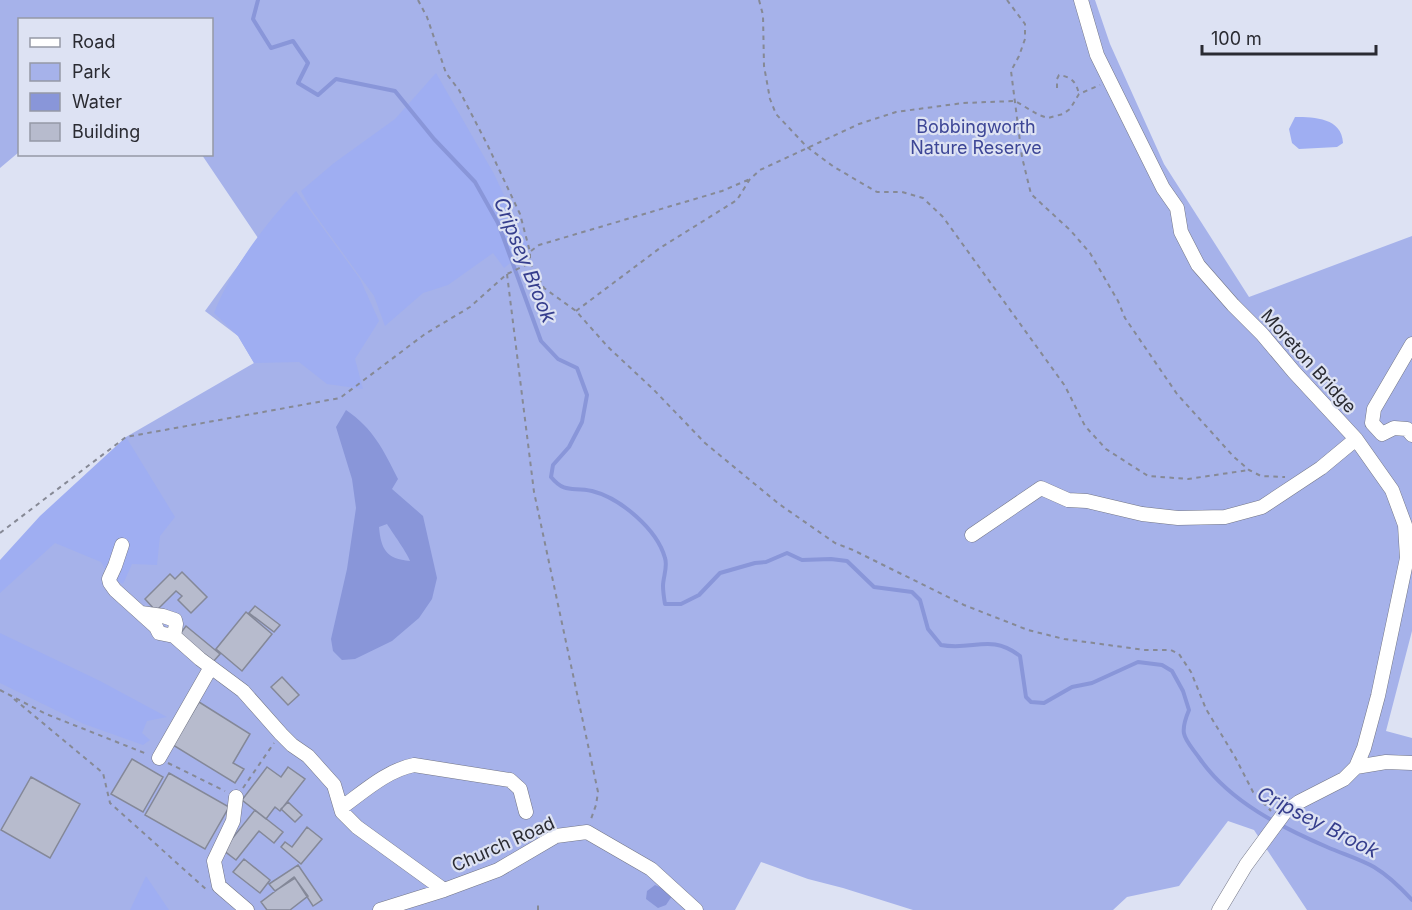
<svg xmlns="http://www.w3.org/2000/svg" width="1412" height="910" font-family="Inter,sans-serif">
	<rect width="100%" height="100%" fill="#dde2f3"/>
	<!-- green -->
	<path fill="#a6b2ea" d="M0 0H1095L1110 44 1164 164 1249 297 1412 236V631L1386 731 1412 738V910H1307L1254 830 1228 821 1179 886 1127 897 1113 910H913L843 888 808 879 761 862 735 910H0V567L126 437 254 363 238 336 205 311 258 238 202 155 212 154V20H20L19 152 0 168Z"/>
	<!-- forest -->
	<path fill="#9faef2" d="M436 73 494 174 529 248 504 268 493 253 448 285 423 293 385 326 374 296 311 209 301 191 334 163 395 119Z
		M1295 117C1315 117 1342 118 1343 143L1337 147 1299 149 1292 143 1289 129Z
		M296 191 360 279 379 321 355 359 363 389 327 384 299 362 254 363 238 336 214 313C232 268 263 227 296 191Z
		M126 437 175 517 160 536 157 565 132 564 123 584 110 578 101 562 55 543 0 593V560L40 516Z
		M0 633 100 681 167 717 147 721 142 733 150 740 143 745 84 724 0 683Z
		M146 876 169 910H130Z"/>
	<!-- water -->
	<path fill="#8996d9" fill-rule="evenodd" d="M346 410C373 428 384 451 398 479L392 489 423 516 437 578 432 599 419 618 392 641 355 659 342 660 333 651 331 639 347 569 356 508 352 479 336 427ZM387 524C392 532 408 554 410 561 386 559 381 549 379 527Z
		M655 885 664 889 672 896 666 905 658 908 646 899 647 891Z"/>
	<g fill="none" stroke-linecap="round" stroke-linejoin="round">
		<!-- stream -->
		<path stroke="#8996d9" stroke-width="4" d="M258 0 253 19 271 48 293 41 308 63 298 83 318 95 336 79 395 91 434 139 475 182 498 223 541 341 558 359 577 368 587 395 582 422 569 447 553 465 551 477C566 495 573 486 592 491 620 498 657 529 665 558 668 567 663 577 663 586 663 592 664 598 665 604H681L699 595 720 573 755 563 766 562 787 553 802 560 831 559 847 561 874 587 912 592 920 600 928 629 941 645C974 651 990 633 1020 656L1026 697 1031 702 1044 703 1072 687 1092 683 1138 662 1162 665 1172 671 1183 691 1189 710C1178 736 1185 738 1200 759 1230 802 1281 827 1327 847 1343 854 1360 859 1374 867 1389 876 1401 888 1412 900"/>
	</g>
	<!-- building -->
	<path fill="#b7bbcd" stroke="#848898" stroke-width="1.5" d="M182 572 207 597 191 613 178 600 182 596 176 591 156 611 145 599 170 574 175 579Z
		M255 606 280 625 274 632 249 613Z
		M246 612 272 634 242 671 216 649Z
		M186 626 220 654 213 662 180 634Z
		M282 677 299 695 288 705 271 687Z
		M199 702 250 734 233 763 244 769 235 783 173 745Z
		M132 759 163 777 143 812 111 794Z
		M267 767 281 777 288 767 305 779 280 811 275 807 266 819 242 800Z
		M169 773 229 807 205 849 145 815Z
		M31 777 80 804 50 858 1 830Z
		M288 802 302 815 295 822 281 809Z
		M255 810 283 832 274 843 259 831 236 860 223 850Z
		M307 827 322 839 301 864 281 847 285 842 292 847Z
		M244 859 270 880 260 893 233 872Z
		M298 865 322 900 313 906 295 878 275 891 269 884Z
		M294 877 308 896 290 910H267L261 902Z"/>
	<g fill="none" stroke-linecap="round" stroke-linejoin="round">
		<defs>
			<path id="minor" d="M1081 0 1097 55 1163 188 1177 208 1181 232 1198 265 1233 305 1262 334 1294 372 1356 439 1392 490 1405 525 1407 558 1378 696 1364 748 1356 767 1344 779 1299 802 1285 812 1246 865 1219 910
				M1412 344 1374 409 1372 423 1382 434 1394 428 1407 429 1412 435
				M972 535 1041 488 1068 500 1087 501 1142 514 1178 518 1225 517 1262 507 1321 468 1356 439
				M122 545 115 566 109 579 110 583 115 590 156 627 159 633 174 636 200 659 243 691 281 734 292 745 308 756 334 785 342 812 357 827 444 890
				M141 613 163 616 175 620 176 624 174 636
				M159 758 211 667
				M1356 767 1386 762 1412 763
				M236 797 233 821 214 861 219 886 247 910
				M341 808C362 793 387 770 414 765L510 780 520 789 526 812
				M380 910 444 890 498 870 556 836 587 832 651 869 696 910"/>
		</defs>
		<!-- minor casing -->
		<use href="#minor" stroke="#737686" stroke-width="15"/>
		<!-- path -->
		<path stroke="#868995" stroke-width="2" stroke-dasharray="4.5 4.5" stroke-linecap="butt" d="M418 0 427 17 446 73 459 90 488 146 520 214 530 252V263L544 288 576 311 608 347 654 390 705 443 779 504 835 543 853 550 964 605 1028 630 1064 639 1145 650H1171L1179 654 1191 672 1206 709 1235 757 1253 792 1271 811
			M759 0 763 15 764 66 770 99 776 114 807 147 834 167 877 192H902L923 198 943 217 1065 386 1085 426 1106 449 1148 476 1188 479 1249 470
			M1007 0 1025 24V39L1019 56 1011 71 1022 157 1031 194 1071 231 1090 253 1118 301 1125 318 1177 394 1234 457 1249 470 1261 476 1285 477
			M1057 88V79L1059 75C1072 77 1076 82 1079 94
			M531 251 539 245 722 191 750 179
			M507 274 534 492 598 792 596 805 591 819
			M576 311 660 248 737 200 750 179 760 170 859 124 896 112 963 103 1015 101 1039 115 1048 118 1063 114 1070 109 1079 94 1100 85
			M0 533 126 437 340 398 425 334 470 307 507 274 530 263
			M0 690 46 714 147 754
			M14 699 103 773 110 803 207 890
			M168 763 225 791
			M243 788 274 743
			M538 910V902"/>
		<!-- minor -->
		<use href="#minor" stroke="#fff" stroke-width="14"/>
	</g>
	<g text-anchor="middle" dominant-baseline="central" stroke-width="4.5" stroke-linejoin="round" paint-order="stroke">
		<!-- park labels -->
		<g font-size="18" fill="#3d4696" stroke="#dde2f3">
			<text x="976" y="126">Bobbingworth<tspan x="976" dy="21">Nature Reserve</tspan></text>
		</g>
		<!-- street labels -->
		<g font-size="18" fill="#2a2b32" stroke="#dde2f3">
			<text transform="translate(1309 361) rotate(48)">Moreton Bridge</text>
			<text transform="translate(503 844) rotate(-24)">Church Road</text>
		</g>
		<!-- water labels -->
		<g font-size="20" font-style="italic" fill="#363e8d" stroke="#dde2f3">
			<text transform="translate(525 260) rotate(68)">Cripsey Brook</text>
			<text transform="translate(1318 822) rotate(27)">Cripsey Brook</text>
		</g>
	</g>
	<!-- legend -->
	<rect x="18" y="18" width="195" height="138" fill="#dde2f3" stroke="#9599a6" stroke-width="1.5"/>
	<rect x="30" y="38" width="30" height="9" fill="#ffffff" stroke="#9599a6" stroke-width="1.5"/>
	<text x="72" y="48" font-size="18" fill="#2a2b32">Road</text>
	<rect x="30" y="63" width="30" height="18" fill="#a6b2ea" stroke="#9599a6" stroke-width="1.5"/>
	<text x="72" y="78" font-size="18" fill="#2a2b32">Park</text>
	<rect x="30" y="93" width="30" height="18" fill="#8996d9" stroke="#9599a6" stroke-width="1.5"/>
	<text x="72" y="108" font-size="18" fill="#2a2b32">Water</text>
	<rect x="30" y="123" width="30" height="18" fill="#b7bbcd" stroke="#9599a6" stroke-width="1.5"/>
	<text x="72" y="138" font-size="18" fill="#2a2b32">Building</text>
	<!-- scale -->
	<path d="M1202 45v9h174v-9" fill="none" stroke="#2a2b32" stroke-width="3"/>
	<text x="1211" y="45" font-size="18" fill="#2a2b32" stroke="#dde2f3" stroke-width="4.5" paint-order="stroke">100 m</text>
</svg>
